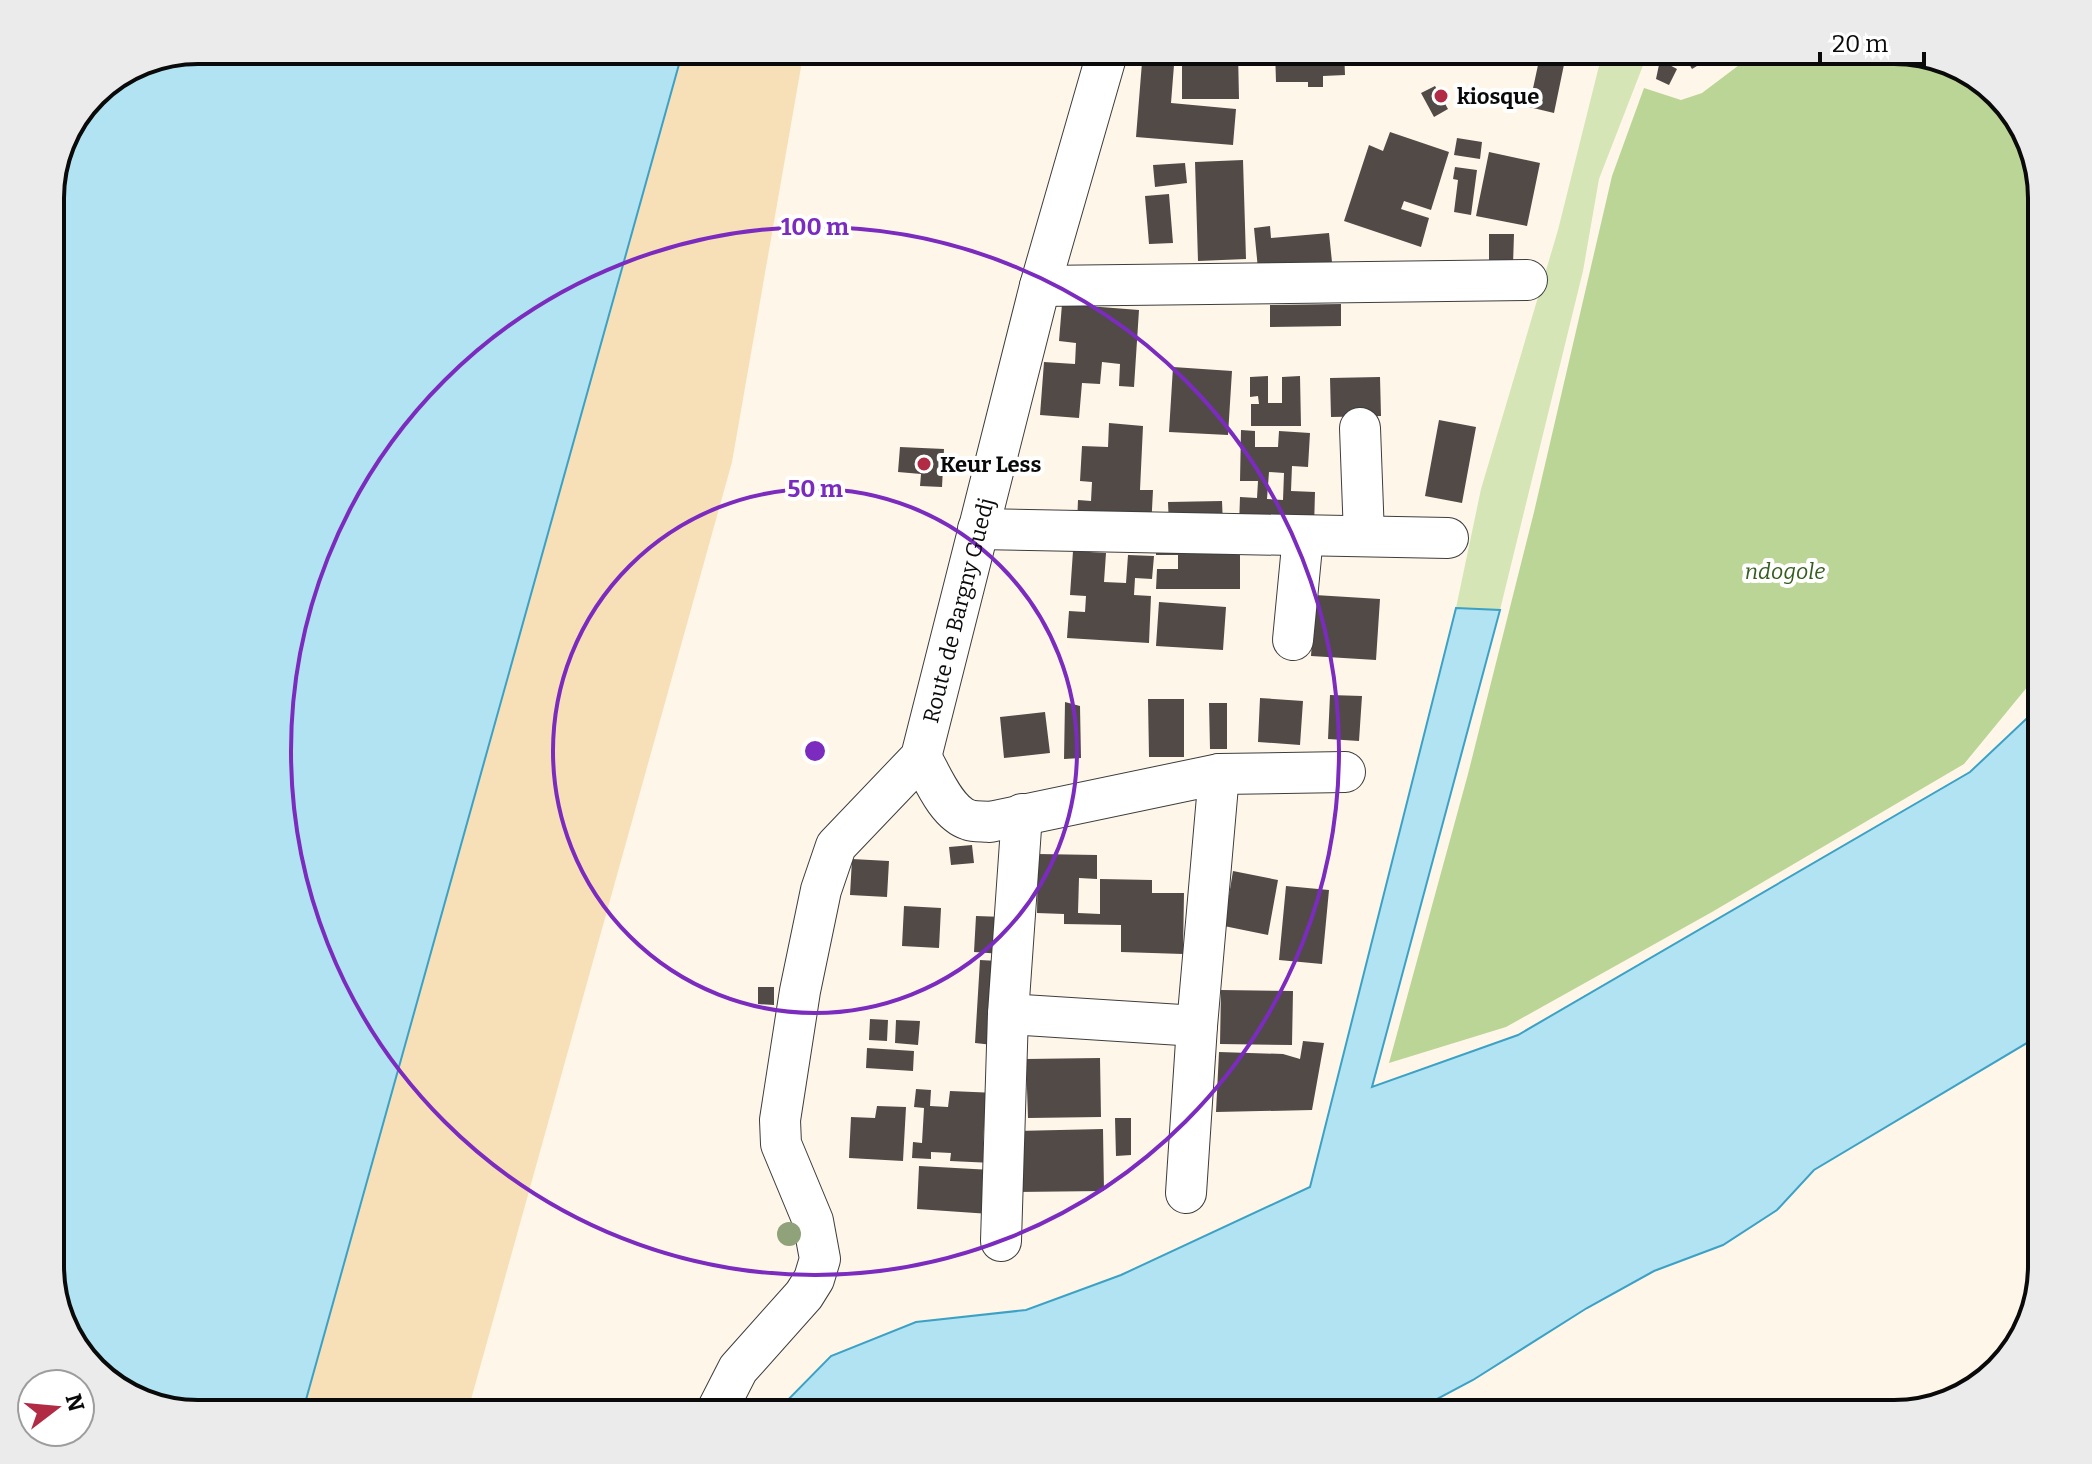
<svg xmlns="http://www.w3.org/2000/svg" width="2092" height="1464" font-family="Bitter,serif">
	<rect width="100%" height="100%" fill="#fef7e9"/>
	<!-- green -->
	<path fill="#d5e5b5" d="M1603 50H1649L1599 179 1583 271 1500 610 1456 608 1481 489 1558 230Z"/>
	<!-- forest -->
	<path fill="#bbd596" d="M1759 50H1895L1984 80 2027 132 2042 197V669L1964 764 1712 912 1506 1027 1389 1063 1468 774 1534 512 1612 176 1644 88 1681 100 1702 93Z"/>
	<!-- sand -->
	<path fill="#f7e0b8" d="M683 50H804L732 462 467 1414H302Z"/>
	<!-- water -->
	<path fill="#b1e3f2" stroke="#3ca1c5" stroke-width="2" d="M198 50H683L302 1414H197L108 1384 65 1332 50 1276V187L65 132 100 87Z
		M1456 608 1500 610 1372 1087 1518 1035 1970 772 2042 704V1034L1814 1170 1777 1210 1723 1245 1654 1271 1587 1308 1473 1380 1409 1414H774L831 1356 916 1322 1026 1310 1121 1275 1310 1187Z"/>
	<!-- building -->
	<path fill="#524a47" fill-rule="evenodd" d="M1143 50H1161L1160 64 1174 65 1171 103 1236 109 1233 145 1136 137Z
		M1275 50H1344L1345 75 1323 76V87H1308V82H1276Z
		M1523 50H1567L1554 113 1529 107 1538 65 1521 61Z
		M1681 50H1738L1722 59 1718 53 1692 69Z
		M1238 52 1239 99H1182V53Z
		M1660 60 1677 69 1669 85 1656 79Z
		M1435 86 1448 109 1434 117 1421 93Z
		M1390 132 1449 152 1431 210 1404 201 1401 209 1429 218 1421 247 1344 221 1369 145 1383 151Z
		M1457 138 1482 142 1480 159 1454 155Z
		M1489 152 1540 163 1527 226 1476 216Z
		M1243 160 1246 259 1198 261 1195 162Z
		M1185 163 1187 183 1155 187 1153 165Z
		M1455 167 1477 170 1471 215 1454 212 1458 180 1453 179Z
		M1169 194 1173 243 1149 244 1145 196Z
		M1270 226 1271 238 1329 233 1332 262 1258 269 1254 228Z
		M1489 234H1514L1513 265 1489 264Z
		M1062 304 1139 310 1134 387 1119 386 1120 364 1102 362 1100 384 1082 383 1079 418 1040 415 1044 362 1075 364 1076 343 1059 341Z
		M1341 304V326L1270 327V305Z
		M1173 367 1232 371 1228 435 1169 432Z
		M1268 376V403H1282V377L1300 376 1301 426H1251V404H1259L1258 396 1250 397V377Z
		M1380 377 1381 416 1331 417 1330 378Z
		M1439 420 1476 427 1462 503 1425 496Z
		M1109 423 1143 426 1140 490H1153L1151 529 1077 524 1078 500 1091 501 1092 482 1080 481 1082 446 1108 447Z
		M1241 430 1255 431V447H1278L1279 431 1310 433 1308 467 1292 466 1291 491 1315 492 1314 528 1239 526 1240 497 1257 498 1258 481H1240ZM1269 472 1284 473 1283 500 1267 499Z
		M900 447 944 449 942 487 920 486 921 474 898 472Z
		M1222 501 1223 525 1169 526 1168 502Z
		M1156 542H1240V589H1156L1157 569H1178V555H1156Z
		M1073 551 1106 553 1104 582 1126 583 1128 555 1154 556 1152 579 1135 578 1134 595 1151 596 1149 643 1067 638 1069 611 1085 612 1086 596 1070 595Z
		M1315 595 1380 599 1376 660 1311 656Z
		M1159 602 1226 607 1223 650 1156 646Z
		M1330 695 1362 696 1359 741 1328 739Z
		M1260 698 1303 701 1300 745 1258 742Z
		M1148 699H1184V757H1149Z
		M1065 702 1080 706 1081 758 1064 759Z
		M1209 703H1227V749H1210Z
		M1045 712 1050 753 1004 758 1000 717Z
		M972 845 974 863 951 865 949 847Z
		M1038 854 1097 855V879L1079 878 1078 913 1100 914V879L1152 880V893H1184L1183 954 1121 952V925L1064 924V914L1037 913Z
		M852 859 889 861 887 897 850 895Z
		M1233 871 1278 880 1268 935 1224 926Z
		M1286 886 1329 890 1322 964 1279 960Z
		M904 906 941 908 939 948 902 946Z
		M976 916 1004 917 1002 954 974 952Z
		M980 960 998 961 993 1045 975 1043Z
		M758 987H774V1005L758 1004Z
		M1221 990 1293 991 1292 1045 1220 1044Z
		M870 1019 888 1020 887 1041 869 1040Z
		M896 1020 920 1021 918 1045 895 1043Z
		M1303 1041 1324 1043 1312 1110 1216 1112 1219 1052 1283 1054 1300 1059Z
		M867 1048 914 1051 913 1071 866 1068Z
		M1100 1058 1101 1117 1028 1118 1026 1059Z
		M916 1089 931 1090 930 1106 948 1107 950 1091 997 1093 985 1111 983 1142H994L993 1163 950 1161 951 1153 931 1152V1159L912 1158 913 1142 922 1143 924 1108 914 1107Z
		M877 1106 906 1107 903 1161 849 1158 851 1117 875 1118Z
		M1115 1118H1131V1155L1116 1156Z
		M1103 1129 1104 1191 1014 1192 1013 1131Z
		M919 1166 992 1170 990 1214 917 1209Z"/>
	<g fill="none" stroke-linecap="round" stroke-linejoin="round">
		<defs>
			<g id="minor">
				<path d="M1040 286 1527 280"/>
				<path d="M1360 428 1364 536"/>
				<path d="M978 529 1448 538"/>
				<path d="M1293 640 1303 536"/>
				<path d="M921 757C932 776 946 813 969 820 975 822 984 821 990 822L1219 774 1345 772"/>
				<path d="M1008 1014 1197 1026"/>
				<path d="M1186 1193 1197 1026 1219 774"/>
				<path d="M1001 1241 1008 1014 1022 814"/>
				<path id="s1" d="M715 1414 738 1369 804 1295 814 1279 820 1259 813 1221 781 1144 780 1120 800 991 821 890 836 846 921 757 1040 286 1108 50"/>
			</g>
		</defs>
		<!-- minor casing -->
		<use href="#minor" stroke="#3d3d3d" stroke-width="42"/>
		<!-- minor -->
		<use href="#minor" stroke="#fff" stroke-width="40"/>
	</g>
	<!-- trees -->
	<circle fill="#8fa27a" cx="789" cy="1234" r="12"/>
	<!-- distance rings -->
	<g fill="none" stroke="#7b2cbf" stroke-width="4">
		<circle cx="815" cy="751" r="262"/>
		<circle cx="815" cy="751" r="524"/>
	</g>
	<!-- markers -->
	<g fill="#b22b44" stroke="#fff" stroke-width="3">
		<circle cx="1441" cy="96" r="8"/>
		<circle cx="924" cy="464" r="8"/>
	</g>
	<g text-anchor="middle" dominant-baseline="central" stroke-width="8" stroke-linejoin="round" paint-order="stroke">
		<!-- poi labels -->
		<g font-size="22" font-weight="bold" fill="#0a0a0a" stroke="#fff" text-anchor="start">
			<text x="1457" y="96">kiosque</text>
			<text x="940" y="464">Keur Less</text>
		</g>
		<!-- park labels -->
		<g font-size="22" font-style="italic" fill="#355d1f" stroke="#fff">
			<text x="1785" y="571">ndogole</text>
		</g>
		<!-- street labels -->
		<g font-size="22" fill="#0a0a0a" stroke="#fff">
			<text stroke="none"><textPath href="#s1" startOffset="890">Route de Bargny Guedj</textPath></text>
		</g>
	</g>
	<!-- crop -->
	<path d="M0 0H2092V1464H0ZM198 64H1894A134 134 0 0 1 2028 198V1266A134 134 0 0 1 1894 1400H198A134 134 0 0 1 64 1266V198A134 134 0 0 1 198 64Z" fill="#ebebeb" fill-rule="evenodd"/>
	<path fill="none" stroke="#0a0a0a" stroke-width="4" d="M198 64H1894A134 134 0 0 1 2028 198V1266A134 134 0 0 1 1894 1400H198A134 134 0 0 1 64 1266V198A134 134 0 0 1 198 64Z"/>
	<circle cx="815" cy="751" r="12" fill="#7b2cbf" stroke="#fff" stroke-width="4"/>
	<g font-size="24" text-anchor="middle" font-weight="bold" fill="#7b2cbf" stroke="#fff" stroke-width="8" stroke-linejoin="round" paint-order="stroke">
		<text x="815" y="235">100 m</text>
		<text x="815" y="497">50 m</text>
	</g>
	<!-- north arrow -->
	<g transform="translate(56 1408) rotate(74)"><circle r="38" fill="#ffffff" stroke="#9d9d9d" stroke-width="2"/>
	<path d="M0-6L14 30L0 20L-14 30Z" fill="#b22b44"/>
	<text y="-12" font-size="22" font-weight="bold" text-anchor="middle" fill="#0a0a0a">N</text>
	</g>
	<!-- scale -->
	<path d="M1820 52v12h104v-12" fill="none" stroke="#0a0a0a" stroke-width="4"/>
	<text x="1832" y="52" font-size="24" fill="#0a0a0a" stroke="#ffffff" stroke-width="6" paint-order="stroke">20 m</text>
</svg>
